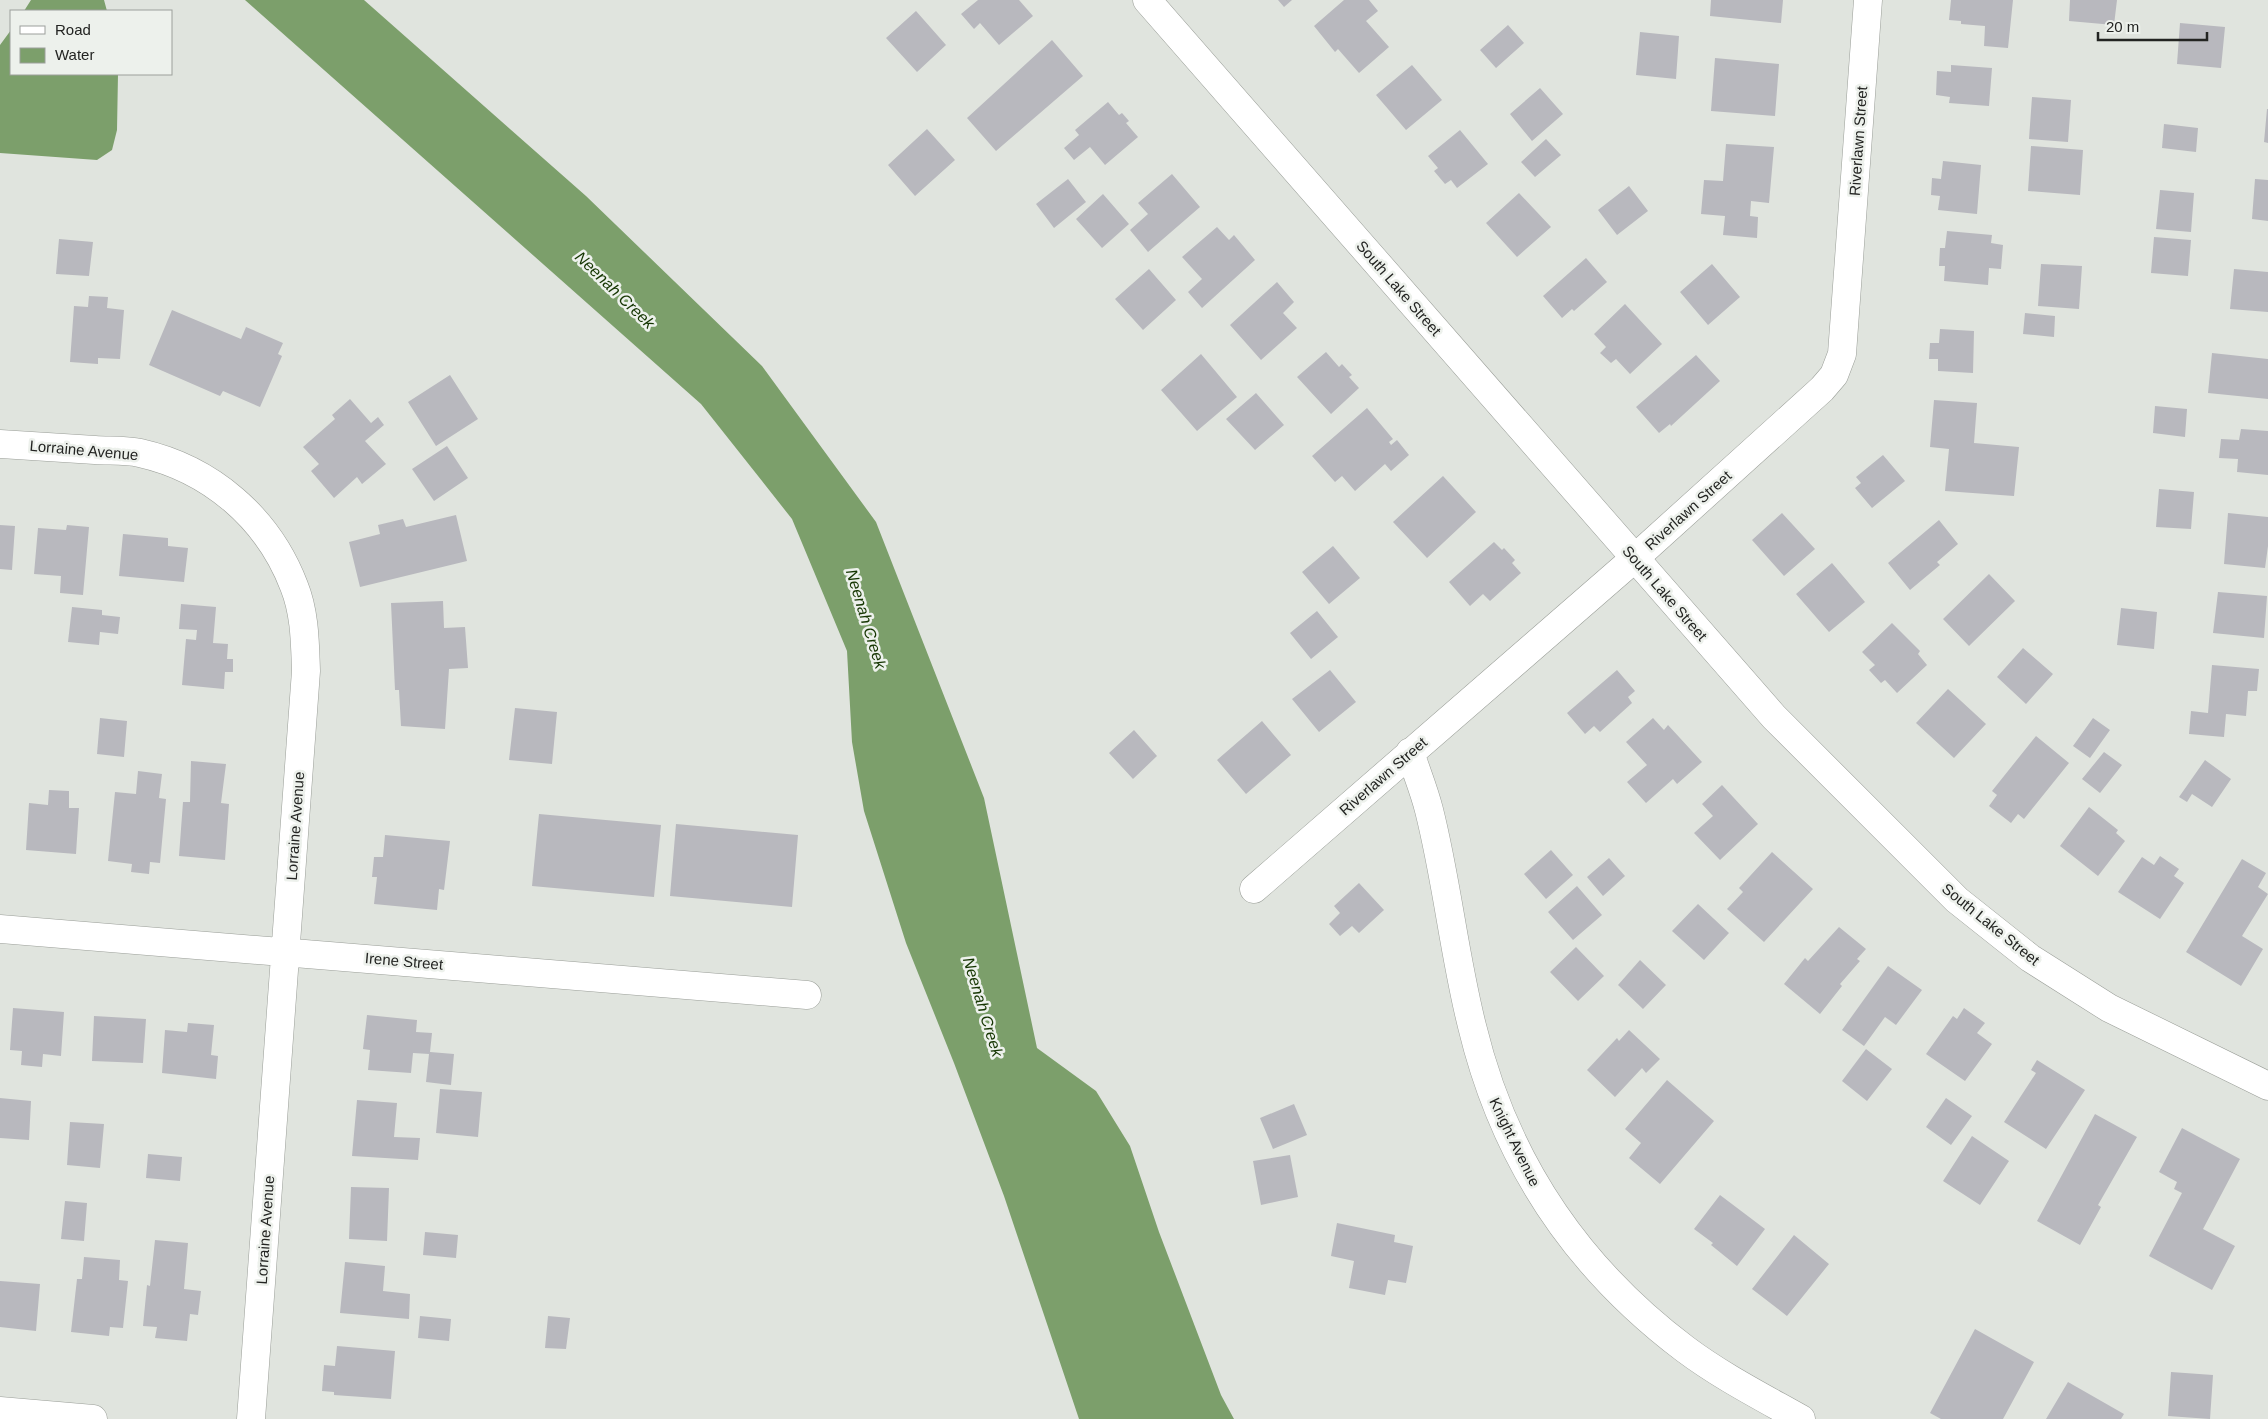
<svg xmlns="http://www.w3.org/2000/svg" width="2268" height="1419" font-family="Arial,sans-serif">
	<rect width="100%" height="100%" fill="#e0e4de"/>
	<!-- water -->
	<path fill="#7c9f6b" d="M31 0H104L107 11H24Z
		M245 0H364L586 196 762 366 876 522 984 798 1037 1048 1096 1091 1130 1146 1159 1232 1221 1395 1234 1419H1079L1004 1196 954 1063 906 943 864 811 852 742 847 651 792 519 701 404Z
		M11 30V74H118L117 130 112 150 97 160 0 153V45Z"/>
	<!-- building -->
	<path fill="#b8b8be" d="M978 0H1019L1033 16 999 45 980 23 974 29 961 14Z
		M1278 0H1292L1284 7Z
		M1344 0H1369L1378 11 1366 21 1389 47 1359 73 1338 49 1335 52 1314 26Z
		M1711 0H1783L1781 23 1710 16Z
		M1951 0H2013L2008 48 1984 46 1985 26 1961 24V21L1949 20Z
		M2070 0H2117L2114 25 2069 21Z
		M916 11 946 45 917 72 886 38Z
		M2180 23 2225 27 2221 68 2177 64Z
		M1508 25 1524 43 1496 68 1480 50Z
		M1640 32 1679 36 1676 79 1636 75Z
		M1052 40 1083 76 996 151 967 118Z
		M1715 58 1779 64 1775 116 1711 111Z
		M1412 65 1442 100 1406 130 1376 95Z
		M1951 65 1992 68 1989 106 1949 103 1950 97 1936 95 1937 71 1951 72Z
		M1540 88 1563 114 1532 141 1510 114Z
		M2032 97 2071 100 2068 142 2029 139Z
		M1108 102 1119 115 1122 113 1129 121 1126 123 1138 137 1105 165 1090 147 1074 160 1064 148 1079 135 1075 130Z
		M2267 109H2268V143L2264 142Z
		M2164 124 2198 128 2196 152 2162 148Z
		M927 129 955 160 915 196 888 165Z
		M1460 130 1488 164 1457 188 1451 180 1445 184 1434 171 1438 168 1428 156Z
		M1546 139 1561 155 1535 177 1521 162Z
		M1726 144 1774 147 1769 203 1751 201 1750 216 1758 217 1757 238 1723 235 1725 216 1701 214 1704 180 1723 181Z
		M2031 146 2083 150 2080 195 2028 191Z
		M1943 161 1981 165 1977 214 1938 210 1940 196 1931 195 1932 178 1941 179Z
		M1172 174 1200 207 1148 252 1130 230 1148 214 1138 203Z
		M1068 179 1086 202 1054 228 1036 204Z
		M2255 179 2268 180V221L2252 219Z
		M1629 186 1648 211 1617 235 1598 210Z
		M2160 190 2194 193 2191 232 2156 229Z
		M1519 193 1551 227 1517 257 1486 223Z
		M1103 194 1129 224 1102 248 1076 219Z
		M1217 227 1229 240 1234 235 1255 260 1202 308 1188 292 1202 279 1182 257Z
		M1947 231 1992 235 1991 243 2003 245 2001 269 1989 268 1988 285 1944 281 1945 266H1939L1940 248H1945Z
		M2154 237 2191 240 2188 276 2151 273Z
		M59 239 93 242 89 276 56 274Z
		M1586 258 1607 282 1574 311 1572 309 1562 318 1543 296Z
		M1712 264 1740 297 1708 325 1680 292Z
		M2041 264 2082 266 2079 309 2038 306Z
		M1149 269 1176 300 1143 330 1115 299Z
		M2234 269 2268 272V312L2230 309Z
		M1277 282 1294 302 1283 313 1297 328 1261 360 1230 325Z
		M89 296 108 297 107 308 124 310 120 359 98 358V364L70 362 74 306 88 307Z
		M1625 304 1662 344 1630 374 1616 359 1611 363 1600 353 1606 347 1594 334Z
		M172 310 241 339 246 327 283 343 278 354 282 356 260 407 223 391 220 396 149 365Z
		M2025 313 2055 316 2054 337 2023 334Z
		M1940 329 1974 331 1973 373 1938 371V359H1929L1930 343H1939Z
		M1326 352 1339 367 1342 364 1352 375 1349 377 1359 388 1331 414 1297 377Z
		M2212 353 2268 359V399L2208 393Z
		M1201 354 1237 397 1197 431 1161 390Z
		M1696 355 1720 381 1671 426 1670 424 1659 433 1636 407Z
		M450 375 478 419 436 446 408 402Z
		M1256 393 1284 425 1255 450 1226 419Z
		M350 399 371 423 378 417 384 425 365 441 386 464 362 484 357 477 334 498 311 471 319 464 303 447 335 419 332 415Z
		M1934 400 1977 403 1974 443 2019 447 2014 496 1945 491 1949 449 1930 447Z
		M2155 406 2187 409 2185 437 2153 433Z
		M1367 408 1393 439 1389 442 1391 445 1397 440 1409 455 1391 471 1385 464 1355 491 1342 476 1335 482 1312 456Z
		M2241 429 2268 431V475L2237 472 2238 459 2219 458 2221 439 2239 440Z
		M447 446 468 478 434 501 412 469Z
		M1883 455 1905 481 1872 508 1855 488 1861 483 1856 477Z
		M1443 476 1476 512 1427 558 1393 522Z
		M2159 489 2194 492 2191 529 2156 527Z
		M1782 513 1815 549 1784 576 1752 540Z
		M2228 513 2268 517V546L2265 568 2224 564Z
		M456 515 467 561 360 587 349 542 380 534 378 525 403 519 406 527Z
		M1939 520 1958 544 1937 562 1940 565 1910 590 1888 563Z
		M0 525 15 526 12 570 0 569Z
		M67 525 89 527 83 595 60 593 61 576 34 574 38 528 66 530Z
		M123 534 168 538V546L188 548 184 582 119 576Z
		M1494 542 1502 550 1504 548 1515 560 1512 563 1521 573 1490 601 1483 594 1470 606 1449 582Z
		M1333 546 1360 578 1329 604 1302 572Z
		M1832 563 1865 602 1829 632 1796 594Z
		M1989 574 2015 601 1969 646 1943 619Z
		M2218 592 2267 596 2264 638 2213 633Z
		M443 601 444 628 465 627 468 668 449 669 445 729 401 726 399 690H395L391 603Z
		M181 604 216 607 213 643 228 644 227 659H233V672H225L224 689 182 685 186 639 196 640 197 630 179 629Z
		M72 607 102 610V615L120 617 118 634 100 632 99 645 68 642Z
		M2121 608 2157 612 2154 649 2117 645Z
		M1317 611 1338 637 1311 659 1290 633Z
		M1892 623 1920 651 1918 654 1927 665 1897 693 1885 680 1881 683 1869 670 1875 665 1862 652Z
		M2023 648 2053 674 2026 704 1997 677Z
		M2212 665 2259 669 2257 691H2248L2246 716 2226 714 2224 737 2189 734 2191 711 2208 713Z
		M1330 670 1356 702 1319 732 1292 699Z
		M1617 670 1635 691 1628 697 1632 703 1600 732 1594 726 1585 734 1567 713Z
		M1948 689 1986 724 1954 758 1916 723Z
		M515 708 557 712 552 764 509 760Z
		M100 718 127 721 124 757 97 754Z
		M1653 718 1664 730 1668 725 1702 762 1677 784 1673 779 1646 803 1627 782 1647 765 1626 742Z
		M2093 718 2110 730 2090 758 2073 746Z
		M1262 721 1291 755 1246 794 1217 760Z
		M1134 730 1157 756 1133 779 1109 753Z
		M2036 736 2069 763 2024 819 2018 814 2011 823 1989 806 1997 795 1992 791Z
		M2104 752 2122 765 2100 793 2082 779Z
		M2205 760 2231 779 2212 807 2192 794 2187 802 2179 797Z
		M191 761 226 764 221 803 229 804 225 860 179 856 183 802H190Z
		M138 771 162 774 159 798 166 799 160 863 150 862 149 874 131 872 132 864 108 861 115 792 136 794Z
		M1722 785 1758 824 1720 860 1694 833 1713 816 1702 804Z
		M49 790 69 791V808H79L76 854 26 850 29 803 48 805Z
		M2089 807 2118 830 2116 833 2125 841 2098 876 2060 846Z
		M539 814 661 825 654 897 532 886Z
		M676 824 798 835 792 907 670 896Z
		M385 835 450 841 444 890 439 889 437 910 374 904 377 877H372L374 857H383Z
		M1551 850 1573 875 1546 899 1524 874Z
		M1772 852 1813 889 1764 942 1727 909 1743 892 1739 888Z
		M2160 856 2179 869 2174 876 2184 883 2160 919 2118 892 2142 857 2154 865Z
		M1609 858 1625 876 1603 896 1587 877Z
		M2242 859 2266 873 2258 887 2268 894 2242 936 2263 949 2241 986 2186 952Z
		M1359 883 1384 910 1359 933 1352 926 1340 936 1329 924 1340 913 1334 906Z
		M1577 886 1602 915 1573 940 1548 912Z
		M1698 904 1729 933 1704 960 1672 931Z
		M1839 927 1866 949 1857 959 1860 961 1840 984 1842 986 1820 1014 1784 984 1805 958 1808 961Z
		M1576 947 1604 976 1578 1001 1550 972Z
		M1640 960 1666 985 1643 1009 1618 985Z
		M1888 966 1922 990 1896 1025 1885 1017 1864 1046 1842 1030Z
		M13 1008 64 1012 61 1056 43 1054 42 1067 21 1065 22 1051 10 1050Z
		M1964 1008 1985 1023 1977 1033 1992 1044 1965 1081 1926 1054 1953 1016 1957 1019Z
		M367 1015 417 1020 416 1032 432 1033 430 1052 454 1054 451 1085 426 1082 429 1054 413 1053 411 1073 368 1070 370 1050 363 1049Z
		M94 1016 146 1019 143 1063 92 1061Z
		M188 1023 214 1025 211 1055 218 1056 216 1079 162 1073 165 1030 187 1032Z
		M1629 1030 1660 1059 1646 1073 1642 1068 1615 1097 1587 1070 1617 1038 1619 1041Z
		M1866 1049 1892 1069 1867 1101 1842 1081Z
		M2037 1060 2085 1090 2046 1149 2004 1122 2036 1073 2031 1070Z
		M1667 1080 1714 1121 1660 1184 1629 1158 1641 1143 1625 1129Z
		M440 1089 482 1092 478 1137 436 1133Z
		M0 1098 31 1101 29 1140 0 1138Z
		M1946 1098 1972 1116 1951 1145 1926 1127Z
		M357 1100 397 1103 394 1137 420 1138 418 1160 352 1156Z
		M1294 1104 1307 1135 1273 1149 1260 1118Z
		M2095 1114 2137 1137 2098 1205 2101 1207 2080 1245 2037 1221Z
		M70 1122 104 1124 100 1168 67 1165Z
		M2182 1128 2240 1159 2203 1229 2235 1246 2212 1290 2149 1256 2182 1193 2174 1189 2177 1182 2159 1172Z
		M1972 1136 2009 1161 1980 1205 1943 1181Z
		M148 1154 182 1157 180 1181 146 1178Z
		M1290 1155 1298 1197 1261 1205 1253 1161Z
		M351 1187 389 1188 387 1241 349 1239Z
		M1720 1195 1765 1229 1737 1266 1711 1245 1713 1243 1694 1229Z
		M65 1201 87 1203 84 1241 61 1239Z
		M1337 1223 1395 1235 1394 1242 1413 1246 1406 1283 1388 1280 1385 1295 1349 1288 1354 1261 1331 1256Z
		M425 1232 458 1235 456 1258 423 1255Z
		M1794 1235 1829 1264 1787 1316 1752 1289Z
		M155 1240 188 1243 184 1289 201 1291 198 1315 190 1314 187 1341 155 1338 157 1327 143 1326 147 1285 150 1286Z
		M84 1257 120 1260 119 1280 128 1281 123 1328 110 1327 109 1336 71 1332 77 1279H82Z
		M345 1262 385 1266 383 1291 410 1294 409 1319 340 1313Z
		M0 1281 40 1284 36 1331 0 1327Z
		M420 1316 451 1319 449 1341 418 1338Z
		M548 1316 570 1318 566 1349 545 1348Z
		M1975 1329 2034 1362 2003 1419H1941L1930 1413Z
		M337 1346 395 1351 391 1399 334 1395V1392L322 1391 324 1365 335 1366Z
		M2171 1372 2213 1375 2210 1419 2168 1416Z
		M2068 1382 2124 1414 2121 1419H2046Z"/>
	<g fill="none" stroke-linecap="round" stroke-linejoin="round">
		<defs>
			<path id="street" d="M0 444C32 446 63 448 95 450 109 451 126 450 140 453 211 469 268 518 294 586 305 613 305 643 306 671L251 1419
				M1410 752C1416 771 1424 790 1429 810 1447 881 1454 955 1472 1026 1504 1159 1576 1267 1685 1349 1721 1376 1762 1397 1801 1419
				M1254 889 1635 558 1822 389 1834 375 1842 354 1868 0
				M0 929 807 995
				M0 1411 93 1419"/>
			<path id="secondary" d="M1147 0 1774 717 1957 900 2030 958 2109 1008 2268 1086"/>
		</defs>
		<!-- street casing -->
		<use href="#street" stroke="#9a9e98" stroke-width="29"/>
		<!-- secondary casing -->
		<use href="#secondary" stroke="#9a9e98" stroke-width="29"/>
		<!-- street -->
		<use href="#street" stroke="#fff" stroke-width="28"/>
		<!-- secondary -->
		<use href="#secondary" stroke="#fff" stroke-width="28"/>
	</g>
	<g text-anchor="middle" dominant-baseline="central" stroke-width="5" stroke-linejoin="round" paint-order="stroke">
		<!-- street labels -->
		<g font-size="15" fill="#232422" stroke="#edf1ec">
			<text transform="translate(1858 141) rotate(-86)">Riverlawn Street</text>
			<text transform="translate(1399 288) rotate(49)">South Lake Street</text>
			<text transform="translate(84 450) rotate(5)">Lorraine Avenue</text>
			<text transform="translate(1688 510) rotate(-42)">Riverlawn Street</text>
			<text transform="translate(1665 593) rotate(49)">South Lake Street</text>
			<text transform="translate(1383 776) rotate(-41)">Riverlawn Street</text>
			<text transform="translate(295 826) rotate(-86)">Lorraine Avenue</text>
			<text transform="translate(1991 924) rotate(39)">South Lake Street</text>
			<text transform="translate(404 961) rotate(5)">Irene Street</text>
			<text transform="translate(1515 1142) rotate(64)">Knight Avenue</text>
			<text transform="translate(265 1230) rotate(-86)">Lorraine Avenue</text>
		</g>
		<!-- water labels -->
		<g font-size="16" font-style="italic" fill="#143500" stroke="#edf1ec">
			<text transform="translate(615 290) rotate(44)">Neenah Creek</text>
			<text transform="translate(866 619) rotate(73)">Neenah Creek</text>
			<text transform="translate(983 1007) rotate(73)">Neenah Creek</text>
		</g>
	</g>
	<!-- legend -->
	<rect x="10" y="10" width="162" height="65" fill="#edf1ec" stroke="#9c9f9b"/>
	<rect x="20" y="26" width="25" height="8" fill="#ffffff" stroke="#9c9f9b"/>
	<text x="55" y="35" font-size="15" fill="#232422">Road</text>
	<rect x="20" y="48" width="25" height="15" fill="#7c9f6b" stroke="#9c9f9b"/>
	<text x="55" y="60" font-size="15" fill="#232422">Water</text>
	<!-- scale -->
	<path d="M2098 32v8h109v-8" fill="none" stroke="#232422" stroke-width="2.5"/>
	<text x="2106" y="32" font-size="15" fill="#232422" stroke="#edf1ec" stroke-width="4" paint-order="stroke">20 m</text>
</svg>
